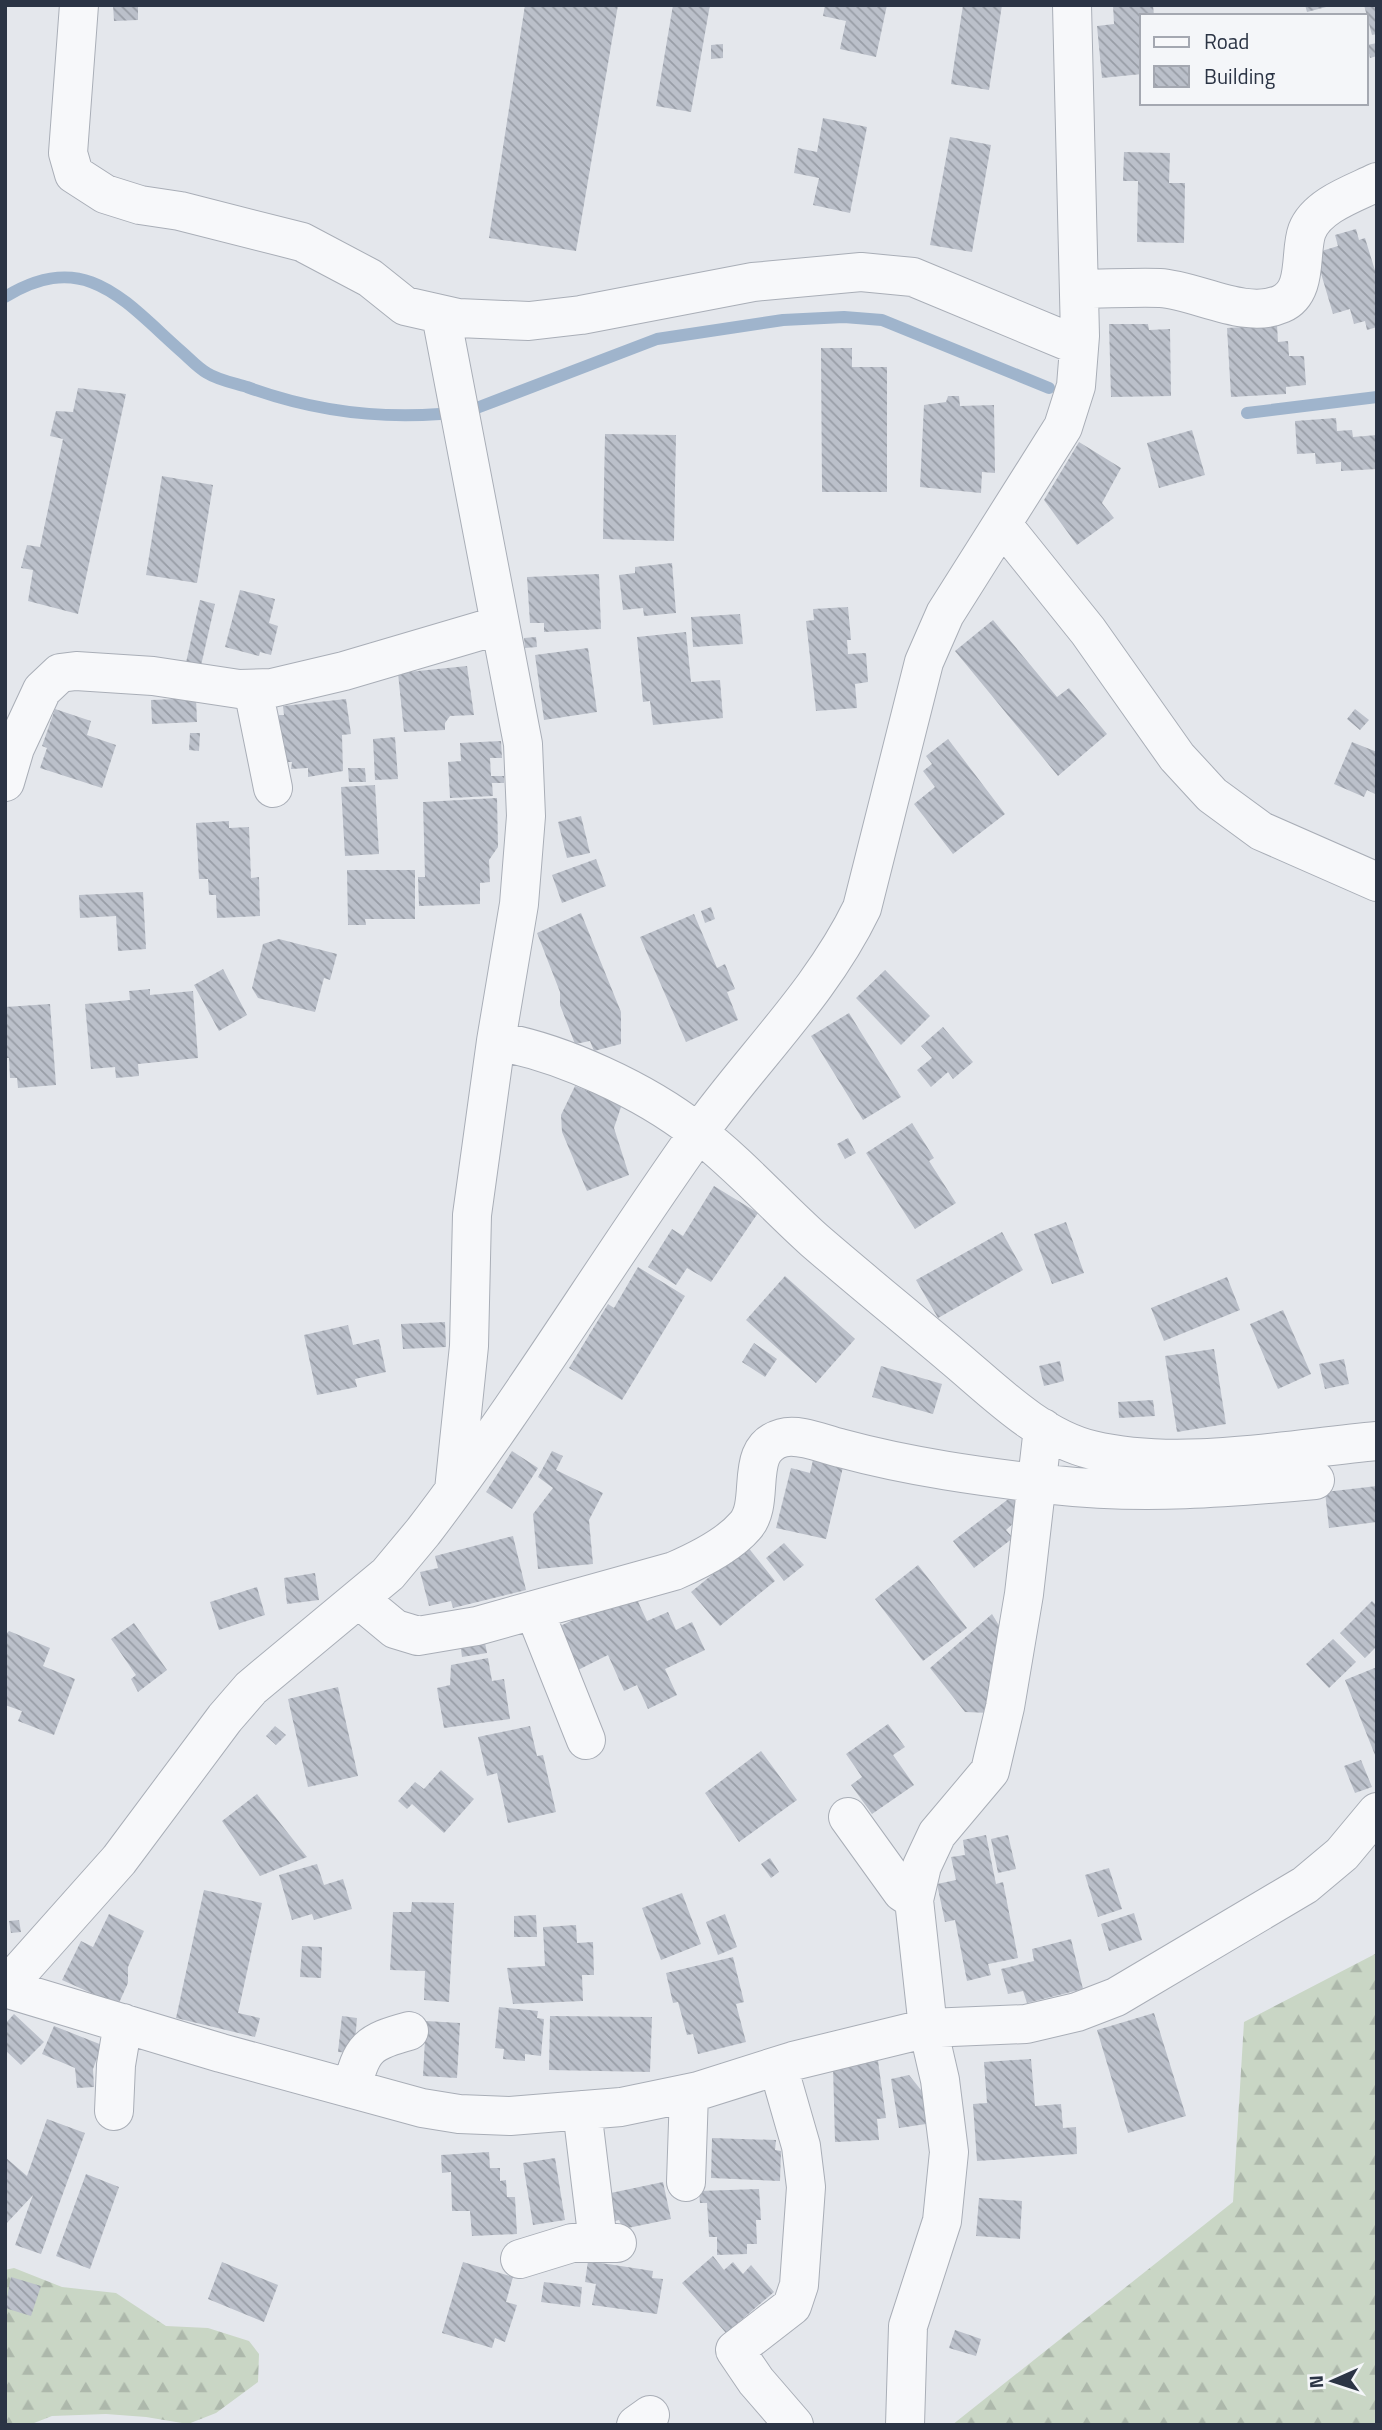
<svg xmlns="http://www.w3.org/2000/svg" width="1382" height="2430" font-family="'Titillium Web',sans-serif">
	<defs>
		<pattern id="forest-firs" width="22" height="20" patternUnits="userSpaceOnUse" patternTransform="scale(1.75)"><rect width="22" height="20" fill="#c9d6c5"/><path d="M5 1l3.5 6h-7zM16 11l3.5 6h-7z" fill="#adb8ab"/></pattern>
		<pattern id="building-back-hatch" width="6" height="6" patternUnits="userSpaceOnUse" patternTransform="scale(1.75)"><rect width="6" height="6" fill="#bbc0ca"/><path d="M-1 5l2 2M0 0l6 6M5-1l2 2" fill="none" stroke="#989da6"/></pattern>
	</defs>
	<rect width="100%" height="100%" fill="#e4e7ec"/>
	<!-- forest -->
	<path fill="url(#forest-firs)" d="M1377 1953V2425H952L1233 2202 1244 2022Z
		M14 2268 62 2287 116 2293 166 2326 208 2328 249 2341 259 2354 258 2382 216 2413 188 2424 146 2417 106 2414 52 2416 29 2425H5V2270Z"/>
	<g fill="none" stroke-linecap="round" stroke-linejoin="round">
		<!-- stream -->
		<path stroke="#9fb4cc" stroke-width="12" d="M5 297C86 247 125 302 182 352 190 359 198 368 207 373 218 380 234 383 247 387 310 410 373 419 440 414
			M474 409 657 339 783 320 844 317 882 320 1049 388
			M1247 413 1377 397"/>
	</g>
	<!-- building -->
	<path fill="url(#building-back-hatch)" d="M113 5H138V20L114 21Z
		M525 5H618L576 251 489 238Z
		M673 5H710L691 112 656 106Z
		M825 5H887L876 57 840 49 846 21 823 16Z
		M963 5H1002L989 90 951 84Z
		M1113 5H1153L1154 16H1142V74L1102 78 1097 26 1114 24Z
		M1305 5H1330V6L1307 12Z
		M1364 5H1377V34L1372 35Z
		M1377 43V56L1370 58 1367 45Z
		M723 44V58L711 59V45Z
		M823 118 867 127 850 213 813 205 819 178 794 173 798 148 817 152Z
		M950 137 991 145 972 252 930 245Z
		M1124 152 1170 153 1169 183H1185L1184 243 1137 242 1138 181H1123Z
		M1356 229 1359 240 1365 238 1377 277V327L1367 330 1365 321 1354 324 1350 309 1333 314 1315 253 1338 246 1335 235Z
		M1109 324H1148L1149 330 1170 329 1171 396 1111 397Z
		M1277 325 1278 342 1288 341 1289 356H1304L1306 385 1286 387V394L1231 397 1227 328Z
		M821 348H852V367H887V492H822Z
		M78 388 126 394 78 614 28 601 33 570 21 568 27 545 40 547 63 439 50 436 56 411 73 412Z
		M948 396H959L960 406 994 405 995 473 982 472 981 493 920 487 924 405 946 402Z
		M1336 418 1337 431 1352 430 1353 437 1377 435V469L1341 471V462L1316 464 1315 453 1297 454 1295 421Z
		M1192 430 1205 475 1159 488 1147 443Z
		M605 434 676 435 674 541 603 539Z
		M1079 442 1121 468 1102 503 1114 518 1077 545 1044 500Z
		M162 476 213 485 197 583 146 575Z
		M672 563 676 613 644 616 643 608 623 610 619 575 635 573V567Z
		M599 574 601 629 544 632V623H530L527 577Z
		M240 590 275 599 269 623 278 626 271 655 260 652 259 656 225 647Z
		M200 600 215 604 200 670 185 667Z
		M848 607 851 640H847L848 654 866 653 868 682 855 684 857 708 816 711 806 621 814 620 813 609Z
		M740 614 743 644 693 647 691 617Z
		M993 620 1057 697 1069 688 1107 734 1058 776 955 651Z
		M686 632 691 682 720 680 723 718 653 725 650 701 643 702 637 637Z
		M536 637 537 647 525 648 524 638Z
		M588 648 597 712 544 720 535 655Z
		M467 666 474 715 450 716 445 723V730L404 732 398 673Z
		M196 698 197 722 152 724 151 700Z
		M346 699 351 734 342 735 343 771 308 777V768L291 769 292 762H285L284 741H280L279 715H284L283 706Z
		M55 709 91 721 87 735 116 745 102 788 40 768 47 748 42 746Z
		M1355 709 1369 720 1360 730 1347 719Z
		M190 733H200L199 751 189 750Z
		M395 737 398 779 375 780 373 739Z
		M948 739 1005 814 953 854 914 804 935 787 923 771 932 764 926 756Z
		M501 741 502 758H490L491 776H504V783H492L493 796 450 798 448 762 461 761 460 743Z
		M1352 742 1377 752V795L1367 790 1364 797 1334 784Z
		M348 768H365L366 782H349Z
		M375 785 379 854 345 856 341 787Z
		M497 798 498 847 489 860 490 882 480 883V904L419 906 418 877H425L423 802Z
		M581 816 590 853 567 858 558 822Z
		M229 821V828L249 827 251 878 259 877 260 916 217 918 216 895H209L208 879H199L196 823Z
		M596 859 606 886 562 903 552 875Z
		M347 870H415V919H365L366 925H348Z
		M143 892 146 949 118 951 116 916 80 918 79 895Z
		M711 907 715 919 705 923 701 911Z
		M581 913 621 1012V1044L594 1051 590 1041 575 1044 560 1005V992L537 933Z
		M694 914 717 968 725 964 735 989 727 992 738 1020 686 1042 640 937Z
		M279 939 337 954 330 980 324 978 315 1012 258 998 252 988 263 944Z
		M223 969 247 1015 219 1031 194 985Z
		M885 970 930 1016 901 1045 856 998Z
		M150 989V995L193 991 198 1058 138 1064 139 1076 116 1078 115 1067 91 1069 85 1004 130 1000 129 991Z
		M50 1004 56 1085 18 1088 17 1078H10L9 1058H5V1007Z
		M849 1013 901 1097 863 1120 811 1036Z
		M943 1027 973 1062 953 1079 948 1072 931 1087 917 1070 932 1058 921 1046Z
		M575 1086 622 1104 614 1128 629 1175 587 1191 562 1132 561 1115Z
		M912 1123 934 1158 929 1161 956 1203 915 1229 866 1153Z
		M848 1138 856 1153 845 1159 837 1144Z
		M714 1186 758 1213 711 1282 687 1268 676 1285 648 1267 672 1229 683 1236Z
		M1066 1222 1084 1273 1052 1284 1034 1234Z
		M1002 1232 1023 1270 938 1318 916 1280Z
		M638 1267 685 1296 622 1400 569 1368 608 1304 614 1308Z
		M785 1276 855 1339 816 1383 746 1320Z
		M1227 1277 1240 1310 1164 1341 1151 1308Z
		M1283 1310 1311 1374 1278 1389 1250 1324Z
		M445 1322 446 1347 403 1349 401 1324Z
		M348 1325 353 1345 379 1339 386 1372 355 1379 357 1387 317 1395 304 1335Z
		M754 1343 777 1359 765 1377 742 1362Z
		M1214 1349 1226 1424 1177 1432 1165 1356Z
		M1344 1359 1349 1384 1325 1389 1319 1364Z
		M1060 1361 1064 1381 1044 1386 1039 1366Z
		M881 1366 942 1384 933 1414 872 1397Z
		M1153 1400 1155 1416 1119 1418 1118 1402Z
		M512 1451 538 1468 512 1509 486 1492Z
		M552 1451 563 1456 556 1470 603 1493 589 1520 593 1564 538 1569 533 1514 553 1488 538 1477Z
		M813 1460 843 1467 826 1539 776 1528 791 1468 810 1473Z
		M1377 1486V1522L1329 1528 1325 1492Z
		M1015 1494 1016 1521 1006 1530 1013 1538 974 1568 953 1541Z
		M513 1536 526 1590 453 1608 451 1601 429 1606 420 1572 438 1568 435 1556Z
		M784 1543 804 1565 784 1581 766 1558Z
		M747 1546 775 1581 720 1626 691 1592Z
		M918 1565 967 1628 923 1661 875 1599Z
		M315 1573 319 1600 287 1604 284 1578Z
		M257 1587 265 1615 219 1630 210 1602Z
		M633 1591 647 1621 668 1612 676 1630 692 1622 705 1650 665 1669 677 1695 648 1709 637 1685 624 1691 608 1655 574 1672 554 1629Z
		M1372 1601 1377 1606V1646L1365 1658 1340 1633Z
		M992 1614 1003 1632 991 1713 965 1712 930 1668Z
		M134 1623 167 1670 138 1692 131 1679 136 1675 111 1639Z
		M9 1631 50 1648 43 1666 75 1679 54 1735 18 1721 22 1711 5 1705V1635Z
		M484 1638 487 1653 462 1657 460 1642Z
		M1333 1639 1356 1662 1329 1688 1306 1664Z
		M488 1658 492 1681 504 1679 510 1719 444 1728 437 1688 450 1685 451 1665Z
		M1377 1667V1760L1345 1680Z
		M338 1687 358 1776 308 1787 288 1699Z
		M888 1724 905 1747 893 1755 914 1785 872 1814 851 1785 862 1777 846 1754Z
		M275 1726 286 1735 276 1745 266 1736Z
		M530 1726 537 1756 543 1755 556 1812 508 1823 497 1773 487 1776 478 1737Z
		M761 1751 797 1800 739 1842 705 1793Z
		M1361 1760 1372 1787 1355 1793 1344 1766Z
		M441 1770 474 1799 444 1833 412 1804 407 1809 398 1801 415 1782 424 1789Z
		M257 1794 307 1857 260 1876 222 1821Z
		M986 1835 996 1884 1003 1882 1018 1958 988 1964 991 1975 967 1981 955 1920 945 1922 937 1884 956 1880 951 1857 965 1855 963 1840Z
		M1008 1835 1016 1869 998 1873 991 1839Z
		M770 1858 779 1872 771 1878 761 1864Z
		M317 1864 324 1885 343 1879 352 1909 314 1920 312 1914 292 1920 279 1875Z
		M1109 1868 1122 1909 1098 1917 1085 1875Z
		M204 1890 262 1903 238 2013 260 2018 255 2037 176 2018Z
		M682 1893 701 1944 661 1960 642 1908Z
		M412 1902 454 1903 449 2002 424 2000 425 1971 390 1970 393 1912H411Z
		M1134 1913 1142 1940 1109 1951 1101 1924Z
		M109 1914 144 1931 128 1967V1983L118 2005 62 1980 81 1941 93 1947Z
		M725 1914 737 1947 718 1955 706 1922Z
		M536 1915 537 1937H514V1916Z
		M19 1920 21 1932 11 1933 9 1921Z
		M576 1925 577 1943 593 1942 594 1975H582L583 2001 513 2004 507 1968 545 1966 543 1927Z
		M1071 1939 1083 1989 1027 2003 1023 1991 1008 1994 1001 1969 1034 1961 1032 1949Z
		M302 1946 322 1947 321 1978 300 1977Z
		M733 1957 744 2002 736 2004 746 2042 698 2054 693 2034 687 2035 678 2002 673 2003 666 1973Z
		M499 2007 538 2011 537 2018 544 2019 541 2056 525 2054V2061L503 2059 504 2049 495 2048Z
		M1154 2013 1186 2116 1128 2133 1097 2030Z
		M14 2014 44 2042 21 2065 5 2050V2024Z
		M342 2016 357 2018 354 2053 338 2052Z
		M550 2016 652 2017 650 2072 549 2070Z
		M426 2021 460 2023 457 2078 423 2076Z
		M54 2026 102 2045 93 2069 94 2087 77 2088 75 2068 42 2054Z
		M1031 2059 1035 2106 1061 2104 1063 2128 1076 2127 1077 2154 977 2161 973 2104 987 2103 984 2062Z
		M878 2061 886 2118 877 2119 879 2140 835 2142 833 2066Z
		M909 2075 929 2100 933 2123 899 2128 891 2079Z
		M47 2119 85 2133 41 2254 15 2245 33 2195 5 2225V2157L27 2176Z
		M712 2138 776 2140 775 2150 781 2151 780 2181 711 2178Z
		M489 2152 490 2168H500V2181L506 2180 507 2197H515L517 2234 472 2236 470 2211H452L451 2172 442 2173 441 2155Z
		M555 2158 565 2220 533 2225 523 2163Z
		M86 2174 119 2187 90 2269 56 2256Z
		M663 2182 671 2219 623 2229 619 2220 611 2222 606 2194Z
		M759 2189 761 2220H756L757 2244H747V2254L717 2255V2237H709L707 2203H700L699 2191Z
		M979 2198 1022 2201 1020 2239 976 2236Z
		M713 2256 724 2270 733 2262 743 2274 751 2265 774 2292 726 2333 682 2283Z
		M588 2261 653 2271 652 2278 663 2279 657 2314 592 2305 596 2284 585 2282Z
		M222 2262 278 2285 264 2322 208 2299Z
		M463 2262 513 2277 506 2302 517 2305 505 2342 495 2338 492 2348 442 2333Z
		M11 2277 41 2286 31 2316 5 2308Z
		M544 2282 582 2287 580 2307 541 2302Z
		M955 2330 981 2339 976 2356 949 2348Z"/>
	<g fill="none" stroke-linecap="round" stroke-linejoin="round">
		<defs>
			<path id="minor" d="M79 5 68 153 74 174 105 194 140 205 180 211 302 242 370 278 405 306 458 318 529 321 581 315 753 282 861 272 913 277 1079 346
				M1079 289C1106 289 1133 287 1160 288 1196 290 1245 320 1281 304 1309 292 1299 252 1307 231 1317 205 1355 193 1377 182
				M441 315 523 744 526 816 519 904 496 1041 472 1215 469 1346 454 1490
				M1002 524 1088 631 1177 757 1212 795 1261 831 1377 882
				M253 689 273 788
				M5 782 15 748 42 690 60 673 76 671 153 676 239 689 272 688 344 671 500 625
				M496 1041C561 1052 645 1091 697 1132 738 1163 775 1205 814 1240 859 1279 906 1317 952 1356 993 1390 1038 1437 1092 1450 1178 1471 1289 1449 1377 1441
				M360 1600 395 1629 418 1636 477 1626 674 1571C697 1561 728 1546 745 1526 767 1502 742 1449 782 1438 799 1433 823 1444 840 1448 910 1467 982 1477 1054 1485 1142 1495 1228 1488 1315 1480
				M534 1610 586 1740
				M848 1817 902 1892 914 1900
				M5 1988 119 1860 225 1718 251 1688 388 1574 423 1532C521 1404 604 1266 697 1135 751 1059 821 993 862 908L924 662 945 614 1063 427 1076 386 1080 336 1072 5
				M5 1988 221 2053 422 2108 459 2114 510 2116 621 2107 698 2091 793 2061 928 2028 1026 2024 1077 2012 1116 1997 1305 1885 1342 1854 1377 1812
				M778 2066 801 2146 806 2187 799 2285 792 2306 735 2350 756 2381 794 2425
				M352 2089C361 2048 368 2042 409 2031
				M582 2110 598 2242
				M114 2111 116 2065 123 2023
				M686 2182 689 2093
				M520 2259 572 2243H617
				M636 2425 650 2415
				M905 2425 908 2326 942 2221 949 2152 940 2080 928 2028 914 1900 922 1866 937 1834 990 1771 1005 1707 1024 1594 1043 1428"/>
		</defs>
		<!-- minor casing -->
		<use href="#minor" stroke="#a9aeb7" stroke-width="40"/>
		<!-- minor -->
		<use href="#minor" stroke="#f7f8fa" stroke-width="38"/>
	</g>
	<!-- border -->
	<rect width="1382" height="2430" fill="none" stroke="#2b3445" stroke-width="14"/>
	<!-- legend -->
	<rect x="1140" y="14" width="228" height="91" fill="#f4f6f9" stroke="#a4a8b1" stroke-width="2"/>
	<rect x="1154" y="37" width="35" height="10" fill="#f7f8fa" stroke="#a4a8b1" stroke-width="2"/>
	<text x="1204" y="49" font-size="21" fill="#2b3445">Road</text>
	<rect x="1154" y="66" width="35" height="21" fill="url(#building-back-hatch)" stroke="#a4a8b1" stroke-width="2"/>
	<text x="1204" y="84" font-size="21" fill="#2b3445">Building</text>
	<!-- north arrow -->
	<g transform="translate(1333 2381) rotate(267)" stroke="#f4f6f9" stroke-width="5" paint-order="stroke">
	<path d="M0-5L12 26L0 18L-12 26Z" fill="#2b3445"/>
	<text y="-10" font-size="19" font-weight="bold" text-anchor="middle" fill="#2b3445">N</text>
	</g>
</svg>
